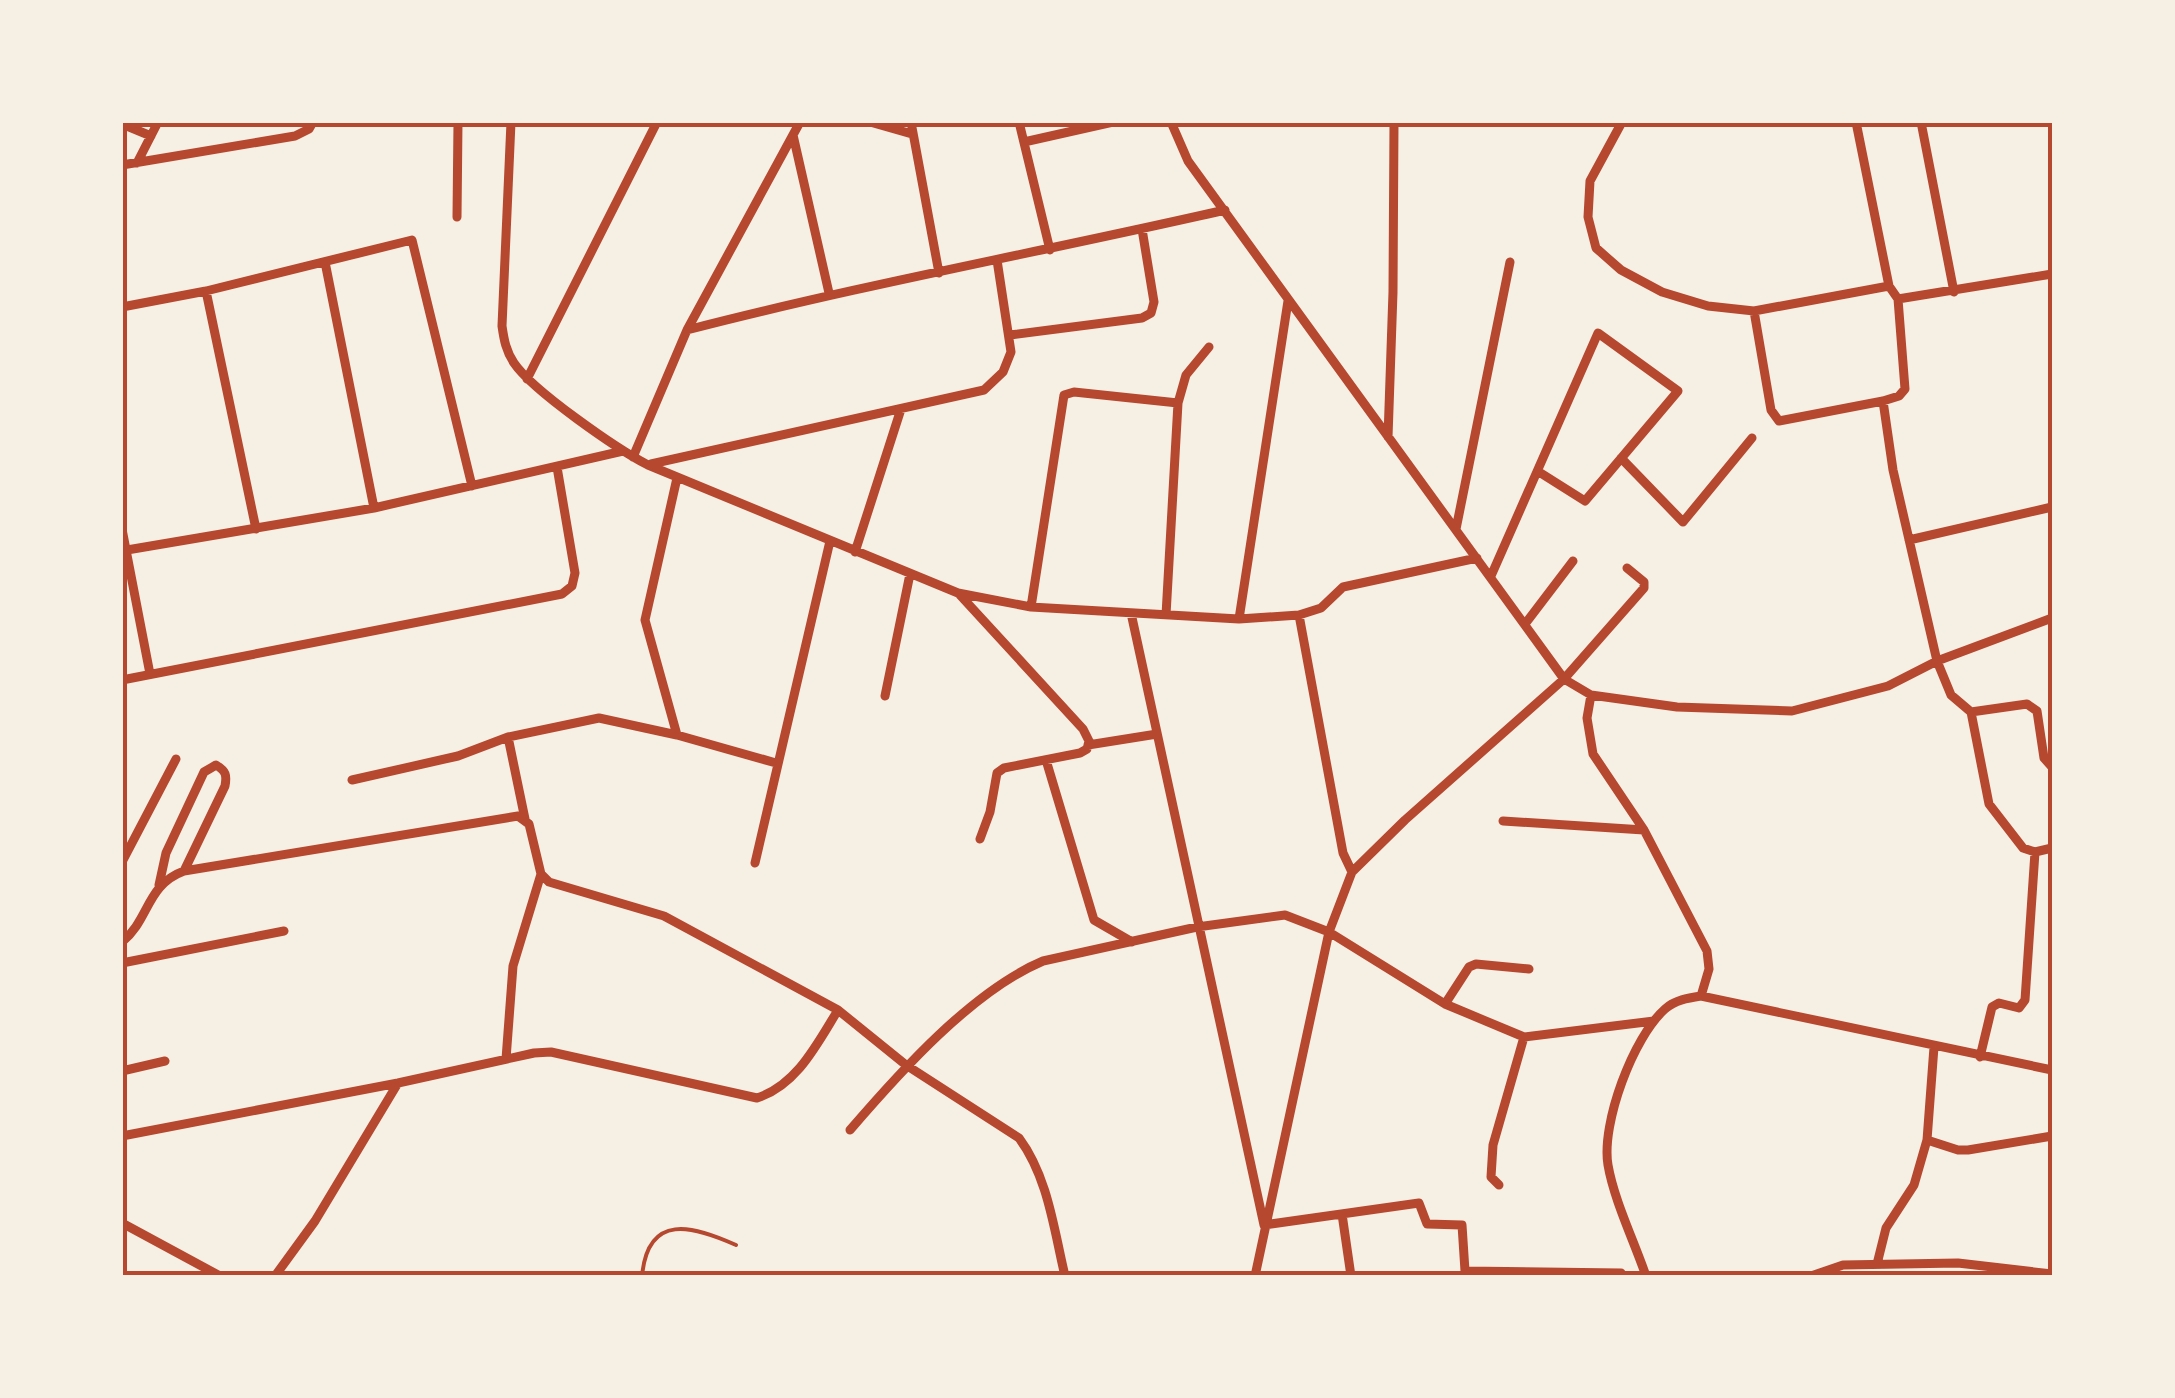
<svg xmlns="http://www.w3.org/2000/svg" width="2175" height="1398" font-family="'Space Grotesk',sans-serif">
	<rect width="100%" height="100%" fill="#f6efe4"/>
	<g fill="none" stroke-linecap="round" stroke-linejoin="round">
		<!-- service -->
		<path stroke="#b5482f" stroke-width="4" d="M642 1276C648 1212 693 1226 736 1245"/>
		<!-- minor -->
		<path stroke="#b5482f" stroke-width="9" d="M511 122 502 326C504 340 506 351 514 363 533 391 617 449 648 465L958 593 1031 607 1239 619 1299 615 1321 608 1343 587 1477 558
			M870 122 912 134
			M911 122 939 273
			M1019 122 1050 250
			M1171 122 1188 161 1564 679 1591 695 1677 707 1792 711 1888 686 1937 661 2052 618
			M1622 122 1590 181 1588 217 1596 248 1621 270 1662 292 1708 306 1754 311 1889 286
			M1921 122 1954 292
			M122 124 151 136
			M793 135 829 293
			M1024 142 1113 122
			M137 163 158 122
			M122 165 295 136 309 129 313 122
			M457 217 458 122
			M325 262 374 508
			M206 291 256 529
			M1898 299 2052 274
			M122 307 206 291 412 240 472 486
			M1754 311 1771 410 1779 421 1883 401 1899 396 1905 389 1898 299 1889 286 1856 122
			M687 330C865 284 1046 251 1225 210
			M1010 335 1142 318 1151 313 1154 302 1142 229
			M527 379 657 122
			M1883 401 1893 470 1937 661 1951 695 1971 712 2027 704 2037 711 2044 758 2052 767
			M1388 437 1393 292 1394 122
			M633 457 687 330 800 122
			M1621 458 1683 522 1752 438
			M651 464 984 390 1003 372 1011 352 997 260
			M122 529 150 674
			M1456 529 1510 262
			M1909 540 2052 507
			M127 550 374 508 623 451
			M855 552 901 409
			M1491 576 1598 333 1678 391 1585 501 1539 472
			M960 595 1083 729 1089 741 1087 749 1080 753 1004 768 997 773 990 812 980 839
			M1031 607 1064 395 1074 392 1178 403
			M1131 613 1264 1225 1419 1203 1427 1224 1462 1225 1465 1271 1621 1273
			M1166 615 1178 403 1186 375 1209 347
			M1299 615 1343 853 1352 872
			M1239 619 1288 301
			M1525 624 1573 561
			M122 680 562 594 572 586 575 573 557 467
			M1591 695 1587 718 1593 754 1644 830 1707 951 1709 969 1701 996C1688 998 1675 1000 1665 1009 1633 1037 1601 1124 1608 1165 1614 1200 1634 1241 1646 1276
			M885 696 910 574
			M1971 712 1989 804 2023 848 2035 852 2052 848
			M677 735 645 620 677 478
			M508 737 599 718 677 735 776 763
			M1088 745 1157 734
			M1046 760 1094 920 1132 942
			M352 780 458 756 508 737 525 819
			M1503 821 1644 830
			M122 862 176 759
			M755 863 830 541
			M159 885 166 853 204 772 216 765C226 771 227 775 225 786L184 871
			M122 942C150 919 146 885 184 871L518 816 529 824 541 874 549 882 664 916 814 997 838 1010 906 1065 1019 1138C1048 1177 1054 1230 1065 1276
			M122 963 284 931
			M1701 996 2052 1070
			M1445 1004 1469 967 1476 964 1529 969
			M1934 1047 1927 1140 1958 1150H1968L2052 1136
			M1980 1057 1992 1007 1999 1003 2019 1008 2025 1000 2035 852
			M506 1059 513 966 541 874
			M122 1071 165 1061
			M850 1130C900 1072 972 991 1043 961L1197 927 1285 915 1329 932 1445 1004 1524 1037 1654 1021
			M122 1136 398 1083 534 1053 551 1052 757 1098C797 1085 817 1044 838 1010
			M1499 1185 1491 1177 1493 1145 1524 1037
			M1342 1214 1351 1276
			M122 1223 220 1276
			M1877 1264 1886 1228 1914 1185 1927 1140
			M275 1276 315 1221 398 1083
			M464 1276H481
			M1255 1276 1329 932 1352 872 1405 820 1564 679 1644 588V582L1627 568
			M1811 1276 1843 1265 1958 1263 2052 1274"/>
	</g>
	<!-- border -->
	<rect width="2175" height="1398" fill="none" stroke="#f6efe4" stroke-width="250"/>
	<rect x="125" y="125" width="1925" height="1148" fill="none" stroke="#b5482f" stroke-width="4"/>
</svg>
